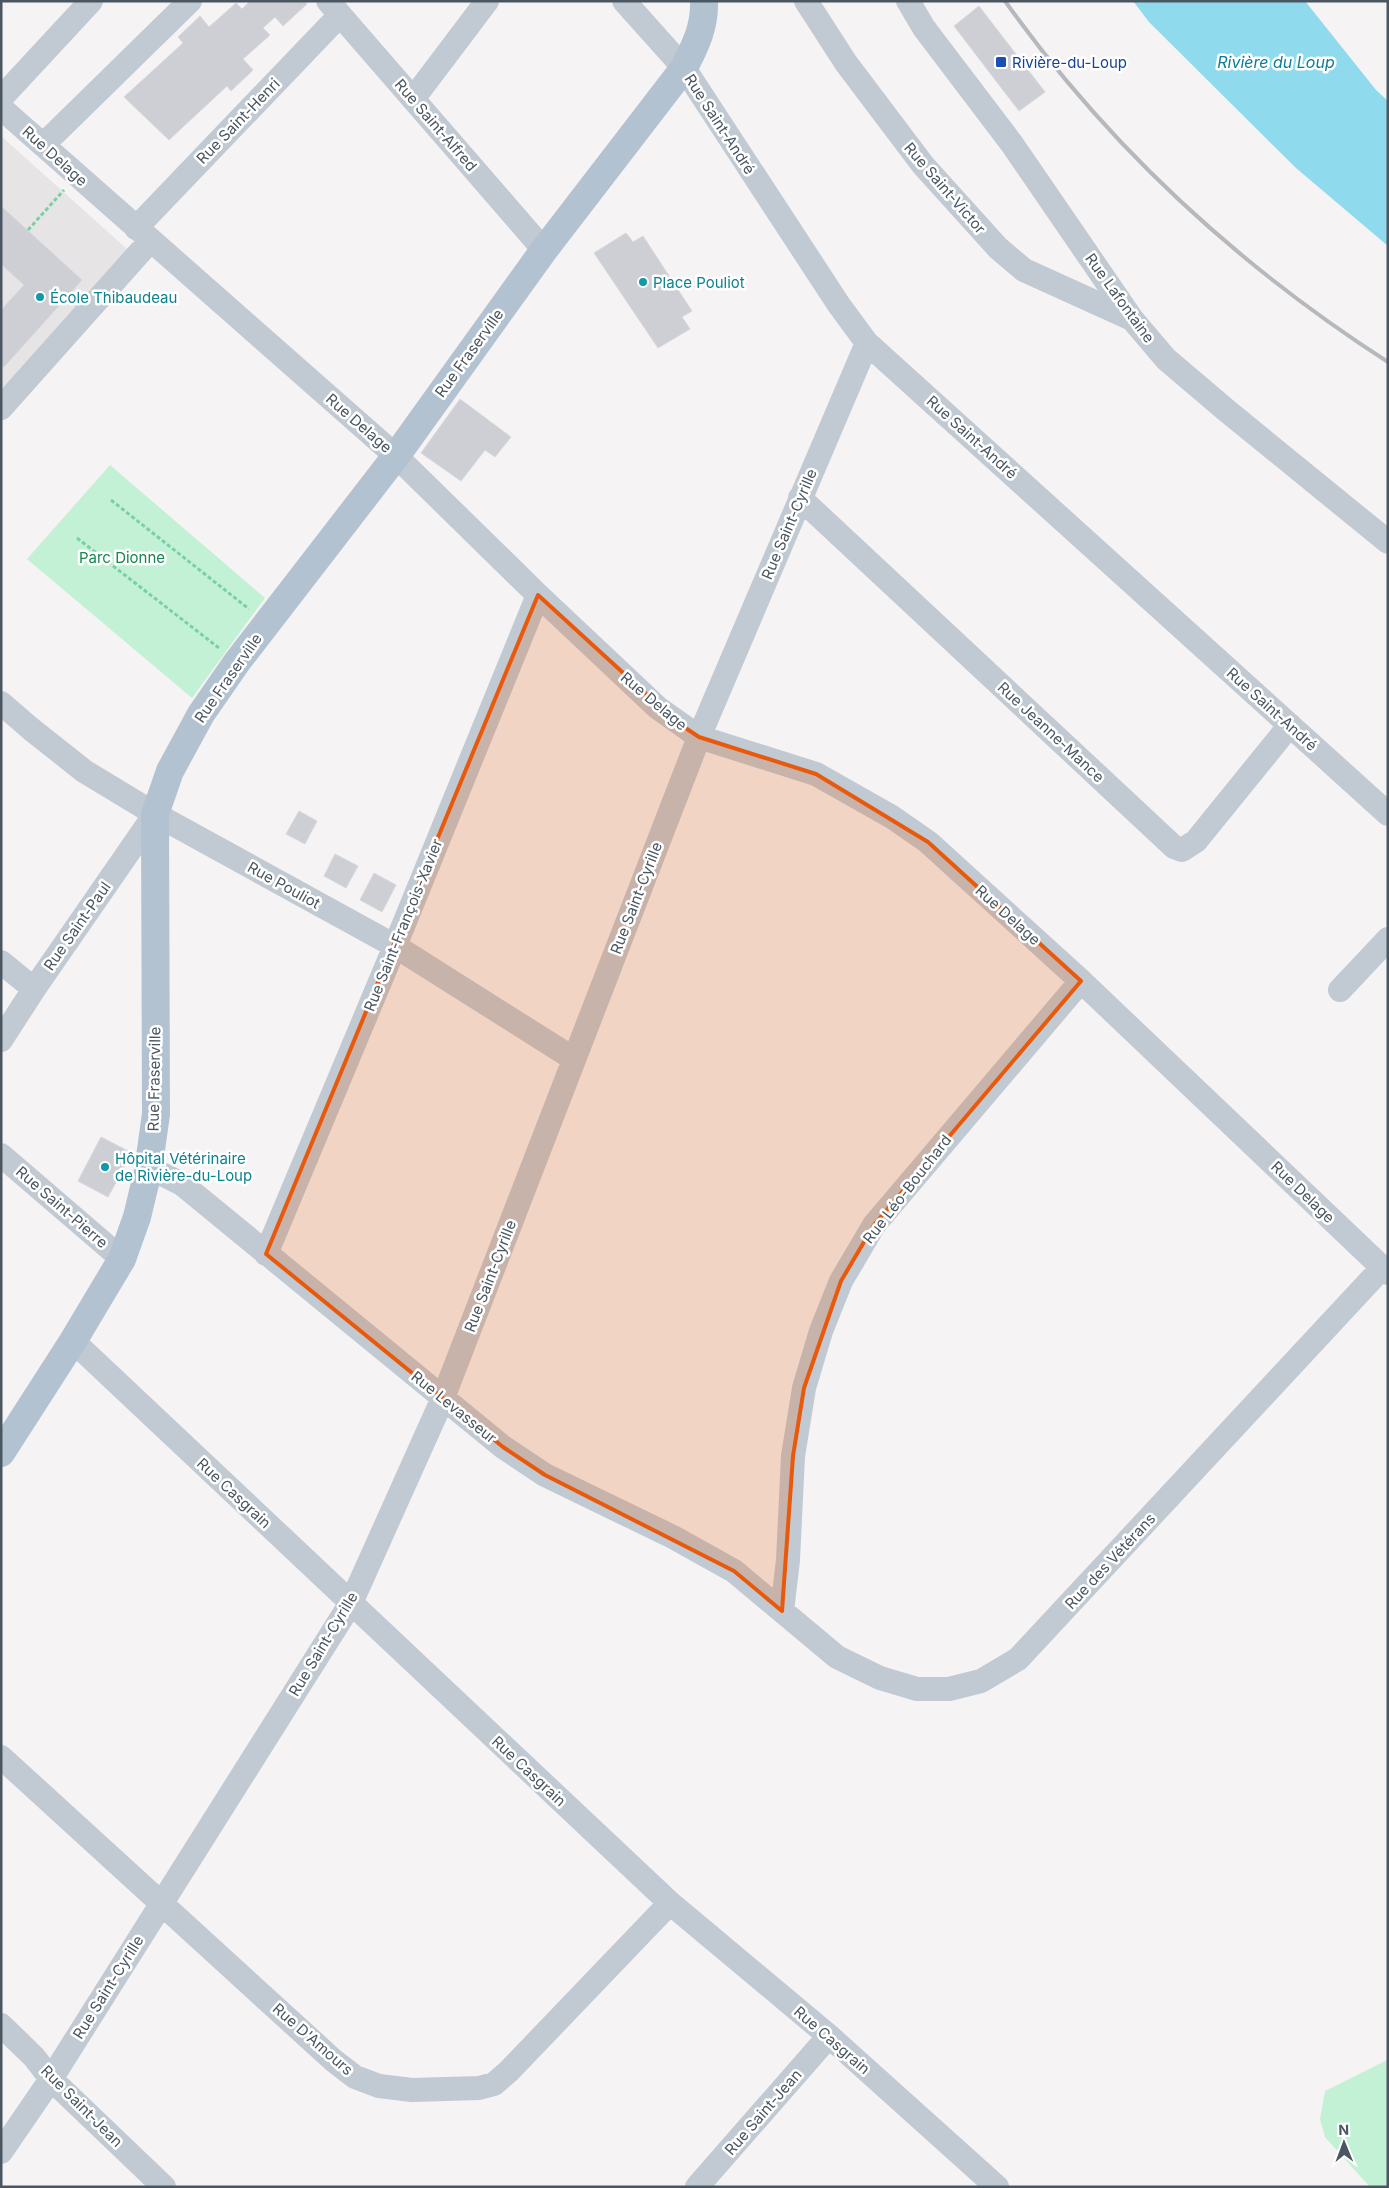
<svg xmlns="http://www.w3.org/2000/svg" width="1389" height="2188" font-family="Inter,sans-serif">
	<rect width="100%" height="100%" fill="#f5f3f3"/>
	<!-- education -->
	<path fill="#e6e4e5" d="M1 136 128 250 1 390Z"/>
	<!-- green -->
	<path fill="#c3f1d5" d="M110 465 265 598 192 698 27 559Z
		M1387 2060 1388 2187H1370L1325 2137 1320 2119 1325 2091Z"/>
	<!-- water -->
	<path fill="#90daee" d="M1133 1H1305L1376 90 1388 101V246L1296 168 1149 22Z"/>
	<!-- building -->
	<path fill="#cdcfd5" stroke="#d7d9de" d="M250 1H305L307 4 283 26 275 17 263 28 270 35 243 59 253 70 231 91 227 86 169 140 124 97 183 43 178 37 200 16 209 27 236 3 242 9Z
		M979 6 1045 92 1019 111 954 26Z
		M1 206 82 280 4 367 1 365V310L24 285 1 264Z
		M626 233 633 242 643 236 692 311 682 317 690 329 658 348 594 253Z
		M460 399 511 437 495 457 485 450 461 481 421 453Z
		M299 811 317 821 305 844 286 834Z
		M335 854 358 866 346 888 324 876Z
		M374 873 396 885 382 912 360 900Z
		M101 1137 132 1153 108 1197 78 1181Z"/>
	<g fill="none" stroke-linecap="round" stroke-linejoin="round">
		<!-- path -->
		<path stroke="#7ad0a6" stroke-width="3" stroke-dasharray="4 2.5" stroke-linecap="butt" d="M28 230 64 190
			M111 500 249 609
			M77 538 219 648"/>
		<!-- minor -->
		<path stroke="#c1cad2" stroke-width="24" d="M328 1 544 250
			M624 1 684 68 839 305 867 343 1388 814
			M806 1 846 63 923 165 998 248 1024 270 1132 319
			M908 1 924 28 1012 144 1132 319 1166 359 1226 410 1388 542
			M1 98 91 1
			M413 99 487 1
			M1 108 396 456 538 595 658 708 699 737 816 774 892 817 928 842 1081 981 1388 1273
			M43 145 190 1
			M136 228 340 15
			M1 408 150 241
			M800 498 1174 847 1182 850 1196 841 1290 725
			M1 703 31 729 84 771 155 814 395 946 574 1059
			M1 962 34 989
			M1340 990 1388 939
			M1 1040 34 989 155 814
			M1 1155 122 1259
			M148 1171 164 1175 182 1184 503 1447 545 1475 673 1537 734 1571 837 1657 880 1678 917 1689H949L981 1681 1018 1659 1382 1268
			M266 1254 395 946 538 595
			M73 1341 670 1903 829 2036 997 2187
			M782 1611 788 1560 793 1456 804 1388 821 1331 841 1281 874 1225 1081 981
			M1 1757 333 2060 355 2077 379 2086 412 2090 479 2088 494 2084 509 2071 670 1903
			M1 2025 34 2057 51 2079 164 2187
			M1 2152 51 2079 351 1603 443 1398 699 737 867 343
			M697 2187 829 2036"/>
		<!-- major -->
		<path stroke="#b3c2d1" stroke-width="28" d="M1 1453 73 1341 122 1259 137 1217 148 1171 156 1114 155 814 170 771 201 714 237 662 396 456 544 250 684 68C695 46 705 27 704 1"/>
		<!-- rail -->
		<path stroke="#b5b8bd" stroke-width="4" d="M1005 1C1108 146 1239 266 1388 362"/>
	</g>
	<!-- marked area -->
	<path fill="#e8590c" fill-opacity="0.2" stroke="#e8590c" stroke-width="4" stroke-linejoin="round" d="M538 595 678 723 699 737 816 774 928 842 1081 981 874 1225 841 1281 804 1388 793 1456 782 1611 734 1571 545 1475 503 1447 266 1254Z"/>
	<!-- markers -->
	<rect fill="#1a4fb4" stroke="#fff" stroke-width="2" x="995" y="56" width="12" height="12" rx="2.5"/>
	<g fill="#0f9aa8" stroke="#fff" stroke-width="2">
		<circle cx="643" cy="282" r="5"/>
		<circle cx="40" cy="297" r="5"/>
		<circle cx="105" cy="1167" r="5"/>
	</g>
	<g text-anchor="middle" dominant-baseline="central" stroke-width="5" stroke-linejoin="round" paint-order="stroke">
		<!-- transit labels -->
		<g font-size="15" fill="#164399" stroke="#fff" text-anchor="start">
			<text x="1012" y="62">Rivière-du-Loup</text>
		</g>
		<!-- street labels -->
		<g font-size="15" fill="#4a5661" stroke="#fff">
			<text transform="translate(238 121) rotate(-46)">Rue Saint-Henri</text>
			<text transform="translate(720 124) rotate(57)">Rue Saint-André</text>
			<text transform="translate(436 125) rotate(49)">Rue Saint-Alfred</text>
			<text transform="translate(55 156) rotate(42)">Rue Delage</text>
			<text transform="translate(945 188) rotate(49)">Rue Saint-Victor</text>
			<text transform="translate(1120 298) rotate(54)">Rue Lafontaine</text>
			<text transform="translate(469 353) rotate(-54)">Rue Fraserville</text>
			<text transform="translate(359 423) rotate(41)">Rue Delage</text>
			<text transform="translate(972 437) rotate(42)">Rue Saint-André</text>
			<text transform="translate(789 524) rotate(-67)">Rue Saint-Cyrille</text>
			<text transform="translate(228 678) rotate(-55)">Rue Fraserville</text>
			<text transform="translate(654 701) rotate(40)">Rue Delage</text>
			<text transform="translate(1272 709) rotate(42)">Rue Saint-André</text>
			<text transform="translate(1051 732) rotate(43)">Rue Jeanne-Mance</text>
			<text transform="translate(284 885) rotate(29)">Rue Pouliot</text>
			<text transform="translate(636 898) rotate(-69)">Rue Saint-Cyrille</text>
			<text transform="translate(1008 915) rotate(42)">Rue Delage</text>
			<text transform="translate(403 925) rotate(-68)">Rue Saint-François-Xavier</text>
			<text transform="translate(77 926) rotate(-55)">Rue Saint-Paul</text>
			<text transform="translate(154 1079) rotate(-89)">Rue Fraserville</text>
			<text transform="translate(907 1189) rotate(-52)">Rue Léo-Bouchard</text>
			<text transform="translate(1303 1192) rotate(44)">Rue Delage</text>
			<text transform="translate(62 1207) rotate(41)">Rue Saint-Pierre</text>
			<text transform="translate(490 1276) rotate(-69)">Rue Saint-Cyrille</text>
			<text transform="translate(454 1407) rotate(39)">Rue Levasseur</text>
			<text transform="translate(234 1493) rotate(43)">Rue Casgrain</text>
			<text transform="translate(1110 1561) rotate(-47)">Rue des Vétérans</text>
			<text transform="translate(323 1644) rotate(-59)">Rue Saint-Cyrille</text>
			<text transform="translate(529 1771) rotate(43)">Rue Casgrain</text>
			<text transform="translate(108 1987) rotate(-58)">Rue Saint-Cyrille</text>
			<text transform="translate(313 2039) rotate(41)">Rue D'Amours</text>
			<text transform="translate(832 2040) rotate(41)">Rue Casgrain</text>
			<text transform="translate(82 2106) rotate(45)">Rue Saint-Jean</text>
			<text transform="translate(763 2112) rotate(-49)">Rue Saint-Jean</text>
		</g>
		<!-- culture labels -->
		<g font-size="15" fill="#0d838f" stroke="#fff" text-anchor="start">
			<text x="653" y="282">Place Pouliot</text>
			<text x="50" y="297">École Thibaudeau</text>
			<text x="115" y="1158">Hôpital Vétérinaire<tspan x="115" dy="17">de Rivière-du-Loup</tspan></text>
		</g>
		<!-- park labels -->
		<g font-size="15" fill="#17864f" stroke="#fff">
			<text x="122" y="557">Parc Dionne</text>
		</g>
		<!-- water labels -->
		<g font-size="16" font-style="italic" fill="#0c7c9b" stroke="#fff">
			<text x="1276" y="62">Rivière du Loup</text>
		</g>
	</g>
	<!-- border -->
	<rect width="1389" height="2188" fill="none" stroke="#4a5661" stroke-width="5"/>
	<!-- north arrow -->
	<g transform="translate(1344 2143) rotate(359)" stroke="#ffffff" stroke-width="4" paint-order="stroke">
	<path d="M0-4L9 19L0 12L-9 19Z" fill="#4a5661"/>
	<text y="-8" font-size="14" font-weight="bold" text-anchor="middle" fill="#4a5661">N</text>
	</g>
</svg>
